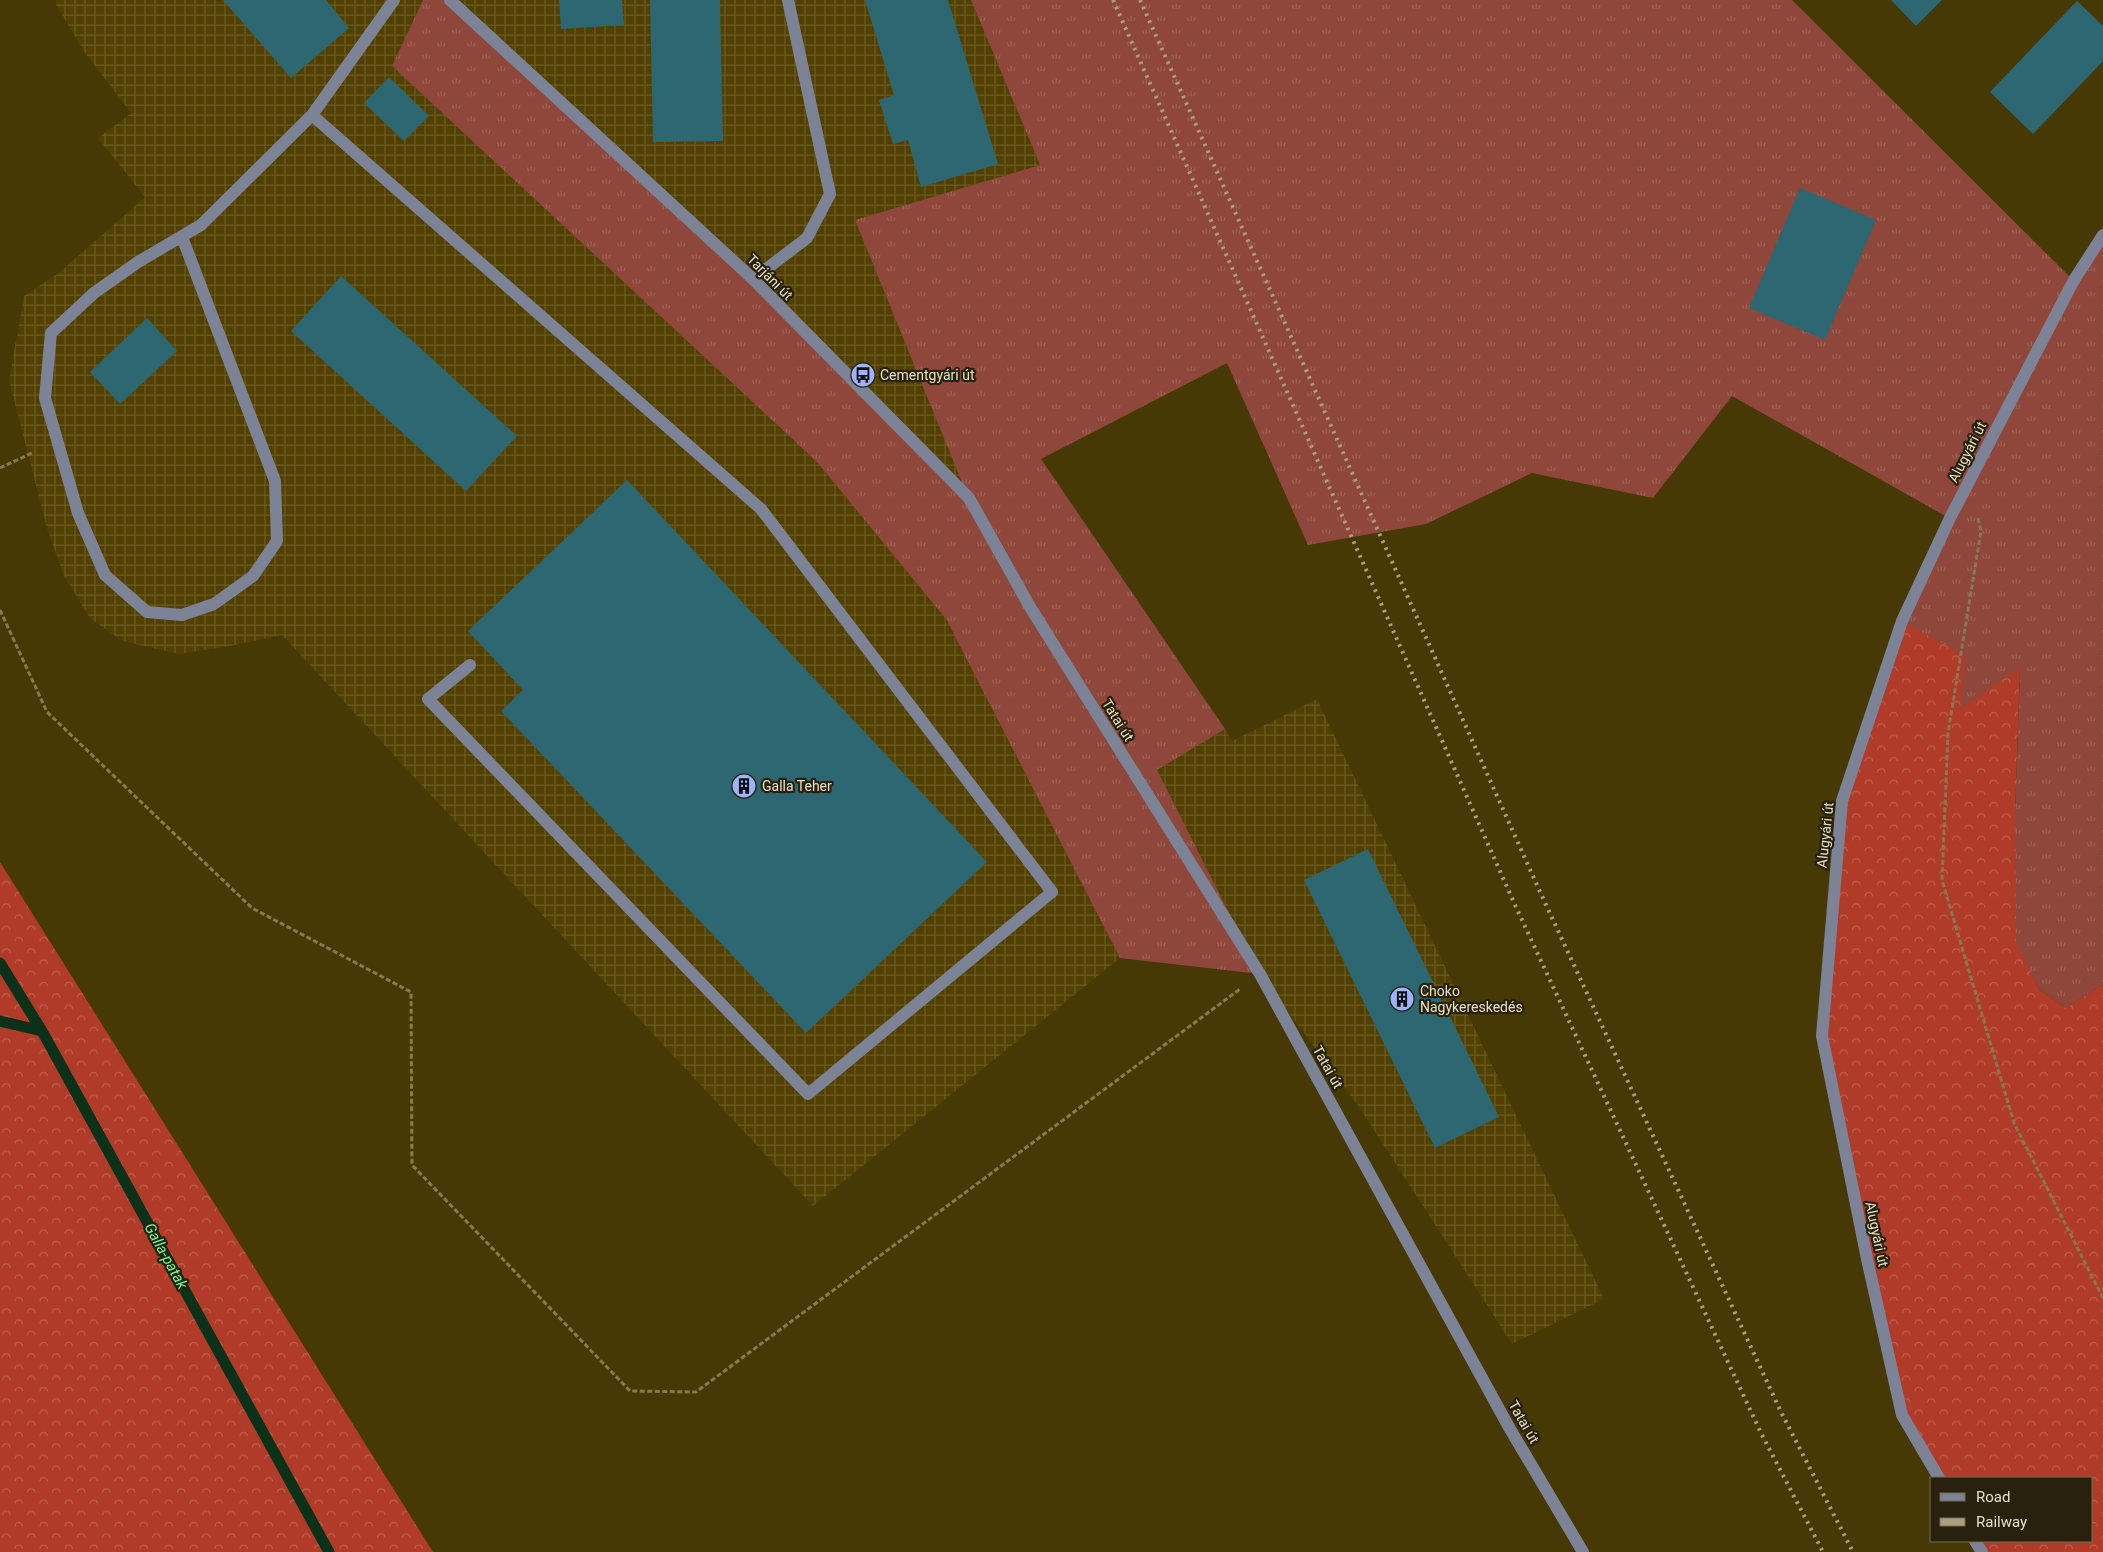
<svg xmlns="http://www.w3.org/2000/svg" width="2103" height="1552" font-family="Roboto,sans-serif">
	<defs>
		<pattern id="industrial-grid" width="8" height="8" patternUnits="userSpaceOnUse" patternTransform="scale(1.25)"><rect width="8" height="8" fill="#514000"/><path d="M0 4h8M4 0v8" fill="none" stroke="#6a5b24"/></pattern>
		<pattern id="grass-tufts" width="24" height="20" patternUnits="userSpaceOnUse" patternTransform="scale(1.25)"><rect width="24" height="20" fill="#8e473a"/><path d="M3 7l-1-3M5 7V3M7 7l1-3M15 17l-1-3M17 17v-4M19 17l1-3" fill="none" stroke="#9e6155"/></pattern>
		<pattern id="forest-crowns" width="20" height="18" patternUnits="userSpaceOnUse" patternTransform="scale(1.25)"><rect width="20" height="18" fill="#b03b28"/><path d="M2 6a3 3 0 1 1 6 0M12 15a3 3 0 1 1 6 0" fill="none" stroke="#be6050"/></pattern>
	</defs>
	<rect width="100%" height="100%" fill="#473906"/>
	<!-- industrial -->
	<path fill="url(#industrial-grid)" d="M56 0H423L393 66 817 462 946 619 1120 958 813 1206 282 635 230 646 179 654 122 641 90 618 64 576 47 528 9 380 24 296 60 272 145 197 98 138 131 113 85 53 56 5Z
		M450 0H971L1040 165 855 220 969 498Z
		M1317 699 1604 1299 1512 1344 1359 1107 1260 974 1156 769 1225 729 1232 741Z"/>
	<!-- grass -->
	<path fill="url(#grass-tufts)" d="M423 0H450L753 279 968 497 855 220 1040 165 971 0H1792L2073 280 2103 235V984L2066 1008 2039 989 2015 941V815L2020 669 1959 710 1902 621 1949 518 1732 396 1653 498 1532 473 1426 524 1308 545 1227 363 1041 459 1225 729 1157 770 1260 974 1120 958 946 619 817 462 392 66Z"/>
	<!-- forest -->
	<path fill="url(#forest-crowns)" d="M1902 621 1965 656 1960 709 2020 668 2015 815 2016 941 2039 989 2066 1008 2103 984V1552H1982L1975 1541H2092V1478H1939L1902 1415 1822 1036 1842 801Z
		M0 862 433 1552H0Z"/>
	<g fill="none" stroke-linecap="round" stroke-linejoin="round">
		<!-- stream -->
		<path stroke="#0b3118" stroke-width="11" d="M0 963 42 1031 329 1552
			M0 1021 42 1031"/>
	</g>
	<!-- building -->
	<path fill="#2d6772" d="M223 0H326L349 28 291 78Z
		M559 0H622L624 25 561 29Z
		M650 0H720L723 141 653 142Z
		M865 0H948L998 164 921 187 908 140 893 144 879 100 894 95Z
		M1891 0H1942L1916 26Z
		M2077 1 2103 26V61L2033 134 1990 92Z
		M389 77 429 116 404 141 364 103Z
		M1800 188 1876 220 1825 340 1749 308Z
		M341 276 517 436 466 491 291 331Z
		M147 318 177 351 120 404 90 372Z
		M627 480 987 862 806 1033 501 711 523 690 468 631Z
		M1368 849 1499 1117 1435 1148 1304 880Z"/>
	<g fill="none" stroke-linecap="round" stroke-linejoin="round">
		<!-- path -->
		<path stroke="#867a52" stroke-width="3" stroke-dasharray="5 2.5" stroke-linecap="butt" d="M0 468 34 452
			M1978 518 1981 531 1948 733 1942 880 2014 1123 2103 1298
			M0 610 47 712 252 908 411 992 412 1165 630 1391 696 1392 1240 989"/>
		<!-- minor -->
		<path stroke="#7d8396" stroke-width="12" d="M450 0 753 279 969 498 1030 607 1260 974 1510 1429 1583 1552
			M312 115 761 509 1052 892 808 1094 428 699 470 665
			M182 237 275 481 277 541 253 576 214 604 182 615 147 612 105 575 78 513 45 398 51 333 94 293 138 262 201 225 312 115 394 0
			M753 279 807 238 830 194 788 0
			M1939 1478 1902 1415 1867 1259 1822 1036 1842 801 1902 621 1950 518 2074 280 2103 235
			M1975 1541 1982 1552"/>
		<!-- rail -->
		<path stroke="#aaa07d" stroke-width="4" stroke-dasharray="2.5 5" stroke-linecap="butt" d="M1113 0 1515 905 1761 1433 1823 1552
			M1140 0 1541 894 1781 1412 1853 1552"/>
	</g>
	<!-- icons -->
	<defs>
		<symbol id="bus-disc" viewBox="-11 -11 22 22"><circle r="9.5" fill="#9fb3fd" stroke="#27210d"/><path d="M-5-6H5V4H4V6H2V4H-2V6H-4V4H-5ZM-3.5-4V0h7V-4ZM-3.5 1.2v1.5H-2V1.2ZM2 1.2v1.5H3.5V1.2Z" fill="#111"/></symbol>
		<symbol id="building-disc" viewBox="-11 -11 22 22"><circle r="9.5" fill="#9fb3fd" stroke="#27210d"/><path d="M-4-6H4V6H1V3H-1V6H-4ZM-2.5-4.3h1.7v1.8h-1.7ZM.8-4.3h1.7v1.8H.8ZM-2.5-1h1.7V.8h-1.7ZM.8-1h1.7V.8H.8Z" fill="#111"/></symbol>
	</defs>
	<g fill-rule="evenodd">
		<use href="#bus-disc" x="849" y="361" width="28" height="28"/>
		<use href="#building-disc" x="730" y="772" width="28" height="28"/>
		<use href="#building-disc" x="1388" y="985" width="28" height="28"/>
	</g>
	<g text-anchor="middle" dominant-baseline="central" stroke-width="4.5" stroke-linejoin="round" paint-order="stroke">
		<!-- street labels -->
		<g font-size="14" fill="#e8e0c7" stroke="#27210d">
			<text transform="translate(770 277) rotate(45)">Tarjáni út</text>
			<text transform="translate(1967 452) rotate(-63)">Alugyári út</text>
			<text transform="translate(1118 720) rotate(58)">Tatai út</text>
			<text transform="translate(1825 835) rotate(-84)">Alugyári út</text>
			<text transform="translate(1328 1067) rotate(61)">Tatai út</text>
			<text transform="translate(1877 1234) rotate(78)">Alugyári út</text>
			<text transform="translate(1524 1422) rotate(60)">Tatai út</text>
		</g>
		<!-- poi labels -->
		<g font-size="14" fill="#e8e0c7" stroke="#27210d" text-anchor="start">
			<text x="880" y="375">Cementgyári út</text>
			<text x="762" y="786">Galla Teher</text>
			<text x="1420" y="991">Choko<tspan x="1420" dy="16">Nagykereskedés</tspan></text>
		</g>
		<!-- water labels -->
		<g font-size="15" font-style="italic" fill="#67fb99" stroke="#27210d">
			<text transform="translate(166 1256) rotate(61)">Galla-patak</text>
		</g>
	</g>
	<!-- legend -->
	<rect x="1930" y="1477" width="162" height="65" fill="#27210d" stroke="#746d57"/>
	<rect x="1940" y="1493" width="25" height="8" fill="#7d8396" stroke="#746d57"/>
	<text x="1976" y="1502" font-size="15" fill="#e8e0c7">Road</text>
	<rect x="1940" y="1518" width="25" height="8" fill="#aaa07d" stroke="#746d57"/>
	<text x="1976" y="1527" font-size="15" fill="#e8e0c7">Railway</text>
</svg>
